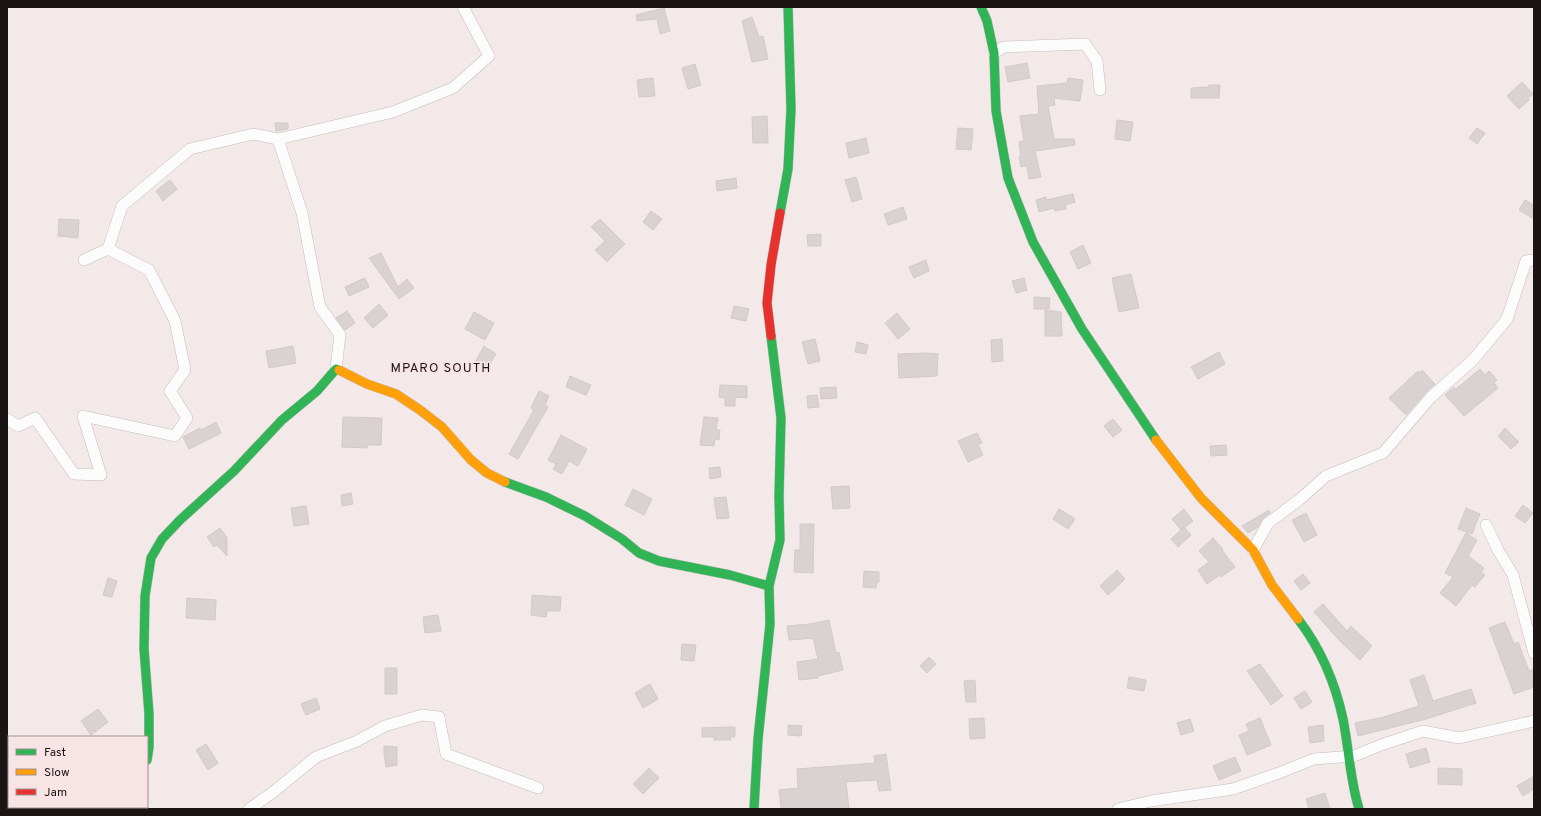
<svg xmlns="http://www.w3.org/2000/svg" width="1541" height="816" font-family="Overpass,sans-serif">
	<rect width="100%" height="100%" fill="#f4e9e9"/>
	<!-- building -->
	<path fill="#dad2d2" stroke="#d2c9c9" d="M664 8 670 31 660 34 657 19 637 21 636 15Z
		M752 17 759 37 763 36 768 59 752 62 742 21Z
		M1027 63 1030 78 1008 82 1005 67Z
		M695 64 701 85 688 89 682 68Z
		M653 78 655 96 639 97 637 80Z
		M1068 78 1083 80 1080 101 1054 98 1055 105 1048 106 1054 139H1074L1075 145 1035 151 1041 177 1029 179 1027 166 1021 167 1019 157H1021L1019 142 1024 141 1020 116 1039 114 1037 86 1067 83Z
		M1522 82 1533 94 1528 98 1529 100 1519 109 1507 96Z
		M1209 85H1220L1219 98H1191V88L1209 87Z
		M767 116 768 143H753L752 117Z
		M1117 120 1133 122 1130 141 1115 139Z
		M275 123H288V129L276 131Z
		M958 128 973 129 971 150 956 149Z
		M1477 128 1485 133 1477 144 1469 138Z
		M866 138 869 153 849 158 846 143Z
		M856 177 862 199 852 202 845 180Z
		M736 178 737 188 717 191 716 181Z
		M170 180 177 189 163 201 156 191Z
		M1073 194 1075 202 1065 205 1066 209 1055 211 1054 208 1039 212 1036 200 1046 197V200Z
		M1525 200 1534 205V219L1519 210Z
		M903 207 907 219 888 225 884 214Z
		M651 211 662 219 653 230 643 222Z
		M59 219 79 220 78 238 58 236Z
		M600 219 625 244 607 262 595 250 605 241 591 227Z
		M821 234V246H808L807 235Z
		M1083 245 1091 263 1078 269 1070 252Z
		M381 253 398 287 407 279 414 288 399 299 369 258Z
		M926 260 929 271 914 278 909 267Z
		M1131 274 1139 308 1119 312 1112 278Z
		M365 278 369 287 349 296 345 287Z
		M1024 278 1027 290 1016 293 1012 281Z
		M1034 297 1050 298 1049 309H1034Z
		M379 304 388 315 373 328 364 318Z
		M734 306 749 309 746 321 731 318Z
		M1045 310 1061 312 1062 336H1045Z
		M347 311 355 323 345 330 336 318Z
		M474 312 494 323 485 340 465 329Z
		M897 313 910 329 898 339 885 323Z
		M815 339 820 361 808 364 802 342Z
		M1002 339 1003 361 992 362 991 340Z
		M857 342 868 345 866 354 855 352Z
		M293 346 296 363 269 368 266 351Z
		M484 346 496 354 487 369 475 362Z
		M1219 352 1225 364 1198 379 1191 367Z
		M925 353 938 354 937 376 899 378 898 354Z
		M1480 369 1485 375 1489 371 1497 380 1494 383 1498 388 1464 416 1445 395 1454 387 1456 389Z
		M1422 370 1435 384 1426 392 1406 415 1389 398 1418 371 1419 373Z
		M570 376 591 385 586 395 566 387Z
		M720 385 747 386V398L735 397V406H725V398L719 397Z
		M836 387 837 398 821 399 820 388Z
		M539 391 549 396 545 405 548 407 518 459 509 454 534 410 531 408Z
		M817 395 819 407 808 408 807 396Z
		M343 417 382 418 381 445H368L367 448 342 447Z
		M704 417 718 418 716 430H720L719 440 715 439 714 446 700 445Z
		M1113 419 1122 430 1113 437 1104 426Z
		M216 422 221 433 189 449 183 437 200 428 201 430Z
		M1505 428 1519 442 1511 449 1498 436Z
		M977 433 982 443 978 444 983 455 968 462 958 441Z
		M561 435 587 449 578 466 569 461 562 474 553 469 556 464 548 460Z
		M1226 445 1227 455 1211 456 1210 446Z
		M720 467 721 477 710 479 709 468Z
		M849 486 850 508 833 509 831 487Z
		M633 489 652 499 644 515 625 505Z
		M351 493 353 504 342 506 341 495Z
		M726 497 729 518 717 519 714 498Z
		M1523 505 1533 513 1525 523 1515 516Z
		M306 506 309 524 294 526 291 508Z
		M1466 508 1480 514 1472 534 1458 529Z
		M1059 509 1075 519 1068 529 1053 519Z
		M1184 509 1193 521 1181 530 1172 519Z
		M1269 510 1270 513 1262 519 1258 527 1248 533 1242 526Z
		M1306 513 1317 535 1304 542 1292 520Z
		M800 524H814L813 573 794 572 795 550H800Z
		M1184 527 1191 535 1178 547 1171 539Z
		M220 528 227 538V556L217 545 214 547 207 537Z
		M1466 533 1477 540 1468 556 1484 568 1481 572 1485 575 1475 587 1472 585 1456 606 1440 593 1453 577 1445 573Z
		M1213 538 1223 549 1222 550 1235 567 1221 577 1220 575 1207 584 1198 570 1209 562 1199 551Z
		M1117 570 1125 579 1108 595 1100 586Z
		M864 571 879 572V582H877L876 588 863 587Z
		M1303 574 1310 583 1301 590 1294 581Z
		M108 578 117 581 112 597 103 595Z
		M532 595 561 597 560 611H547L546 617 531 615Z
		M187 598 216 600 215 620 186 618Z
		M1323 604 1347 631 1351 626 1372 646 1360 660 1339 640 1314 612Z
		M438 615 441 631 425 633 423 617Z
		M829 620 836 653 839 652 843 670 818 676V678L799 680 797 662 818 659 813 638 789 640 787 626 810 624Z
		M1505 622 1514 644 1518 642 1529 671 1534 669V687L1514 694 1489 628Z
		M682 644 696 645 694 661 681 660Z
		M929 657 936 664 927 673 920 666Z
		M1260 664 1283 696 1271 705 1247 671Z
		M385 668H397V694H385Z
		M1424 675 1433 701 1471 689 1476 703 1426 719 1358 736 1355 723 1384 717 1419 706 1410 680Z
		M1129 677 1146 680 1144 691 1127 688Z
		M975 680 976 702H966L964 681Z
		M650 684 658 699 643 708 635 693Z
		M1305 691 1312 702 1301 709 1294 698Z
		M316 698 320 709 306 715 301 704Z
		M98 709 108 722 91 735 81 721Z
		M984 718 985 738 970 739 969 719Z
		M1260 718 1271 745 1247 755 1239 735 1249 731 1246 724Z
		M1190 719 1194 731 1181 735 1177 723Z
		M788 725 802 726 801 736 788 735Z
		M1323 725 1324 741 1310 743 1308 727Z
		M730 727H735V737H730L731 740H714V737H702V728Z
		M206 744 218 763 208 770 196 750Z
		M384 746 397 747V765L386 767 384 753Z
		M1426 748 1430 762 1410 768 1406 754Z
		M886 754 891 790 879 791 877 780 846 782 849 809H781L779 790 798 788 797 769 875 763 874 756Z
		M1235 757 1241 771 1219 780 1213 766Z
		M649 768 659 778 643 794 633 784Z
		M1438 768 1462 769V785L1438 784Z
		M1534 776V789L1523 796 1517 786Z
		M1325 793 1330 809H1309L1306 799Z"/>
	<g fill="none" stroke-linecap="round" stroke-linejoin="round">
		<defs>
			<path id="street" d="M994 53 1004 47 1085 44 1097 61 1100 90
				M108 249 122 206 190 149 253 134 278 139
				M336 369 340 335 320 307 302 213 278 139 393 112 453 88 489 56 463 7
				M7 419 18 426 35 418 74 474 101 475 83 416 175 436 187 418 170 391 185 370 175 321 149 270 108 249 84 260
				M1486 525 1498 550 1513 575 1534 653
				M1253 550 1268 523 1299 500 1326 476 1383 453 1431 397 1473 360 1507 319 1526 261 1534 260
				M126 809 127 807
				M249 809 272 793 316 757 357 741 385 726 422 715 439 717 446 754 538 788
				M1118 809 1151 801 1233 789 1279 773 1314 759 1354 756 1381 745 1423 731 1459 738 1534 721"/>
			<path id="fast" d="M981 7 987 21 994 53 996 111 1008 178 1033 242 1082 329 1156 440
				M780 213 788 169 791 109 788 7
				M505 482 546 497 585 516 622 539 639 553 659 561 730 575 769 586
				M1298 619C1321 649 1335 682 1343 719 1349 749 1350 780 1359 809
				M147 760 149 747V714L144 649 145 596 151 558 162 539 180 520 234 471 282 420 317 391 336 369 339 370
				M754 809 758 739 770 624 769 586 780 540 779 496 781 418 771 336"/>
			<path id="slow" d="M339 370 367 384 396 394 420 410 442 427 471 460 487 473 505 482
				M1156 440 1201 498 1253 550 1272 585 1298 619"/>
			<path id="jam" d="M771 336 767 303 771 265 780 213"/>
		</defs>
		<!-- street casing -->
		<use href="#street" stroke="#c5bcbc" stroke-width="12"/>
		<!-- fast casing -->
		<use href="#fast" stroke="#c5bcbc" stroke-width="10"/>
		<!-- slow casing -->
		<use href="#slow" stroke="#c5bcbc" stroke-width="10"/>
		<!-- jam casing -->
		<use href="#jam" stroke="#c5bcbc" stroke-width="10"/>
		<!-- street -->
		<use href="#street" stroke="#fdfcfc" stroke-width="11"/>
		<!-- fast -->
		<use href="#fast" stroke="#30b455" stroke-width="9"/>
		<!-- slow -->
		<use href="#slow" stroke="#ff9f0a" stroke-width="9"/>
		<!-- jam -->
		<use href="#jam" stroke="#e5322d" stroke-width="9"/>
	</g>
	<g text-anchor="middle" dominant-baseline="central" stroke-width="3.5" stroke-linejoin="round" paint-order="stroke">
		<!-- quarter labels -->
		<g font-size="13" letter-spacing="1" fill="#1a1414" stroke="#f9e4e5">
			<text x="441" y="369">MPARO SOUTH</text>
		</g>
	</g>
	<!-- border -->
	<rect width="1541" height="816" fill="none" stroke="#1a1414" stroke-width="16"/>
	<!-- legend -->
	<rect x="8" y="736" width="140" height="72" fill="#f9e4e5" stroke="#a09191"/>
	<rect x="16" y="749" width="20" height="6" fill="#30b455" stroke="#a09191"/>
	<text x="44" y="756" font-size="12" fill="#1a1414">Fast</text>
	<rect x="16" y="769" width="20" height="6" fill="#ff9f0a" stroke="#a09191"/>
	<text x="44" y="776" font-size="12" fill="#1a1414">Slow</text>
	<rect x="16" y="789" width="20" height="6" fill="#e5322d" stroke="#a09191"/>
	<text x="44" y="796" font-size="12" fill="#1a1414">Jam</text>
</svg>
